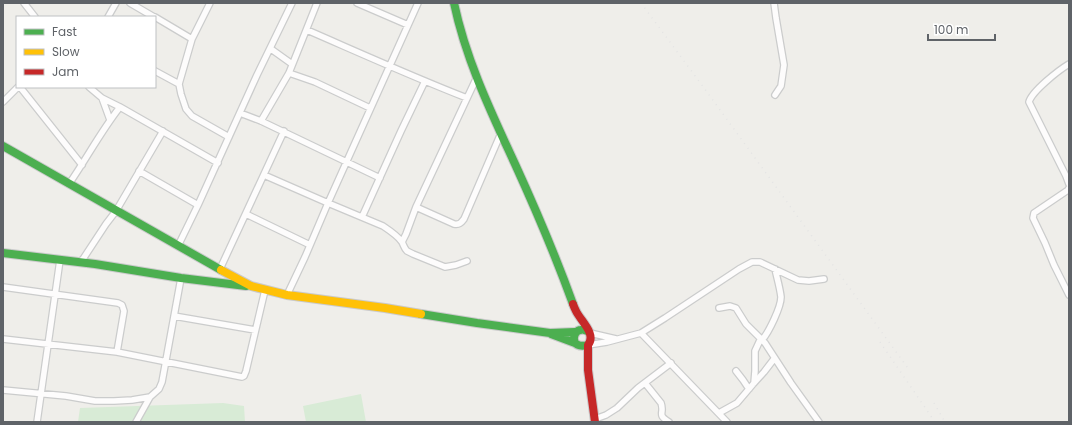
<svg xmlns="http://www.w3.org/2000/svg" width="1072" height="425" font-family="Poppins,sans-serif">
	<rect width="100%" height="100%" fill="#efeeea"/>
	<!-- green -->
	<path fill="#d8ebd6" d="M361 394 366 422H306L303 406Z
		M223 403 244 406 245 422H78L80 408Z"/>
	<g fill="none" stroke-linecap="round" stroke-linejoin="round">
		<defs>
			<path id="street" d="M24 3 35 17
				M130 3 154 17
				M210 3 192 39 179 84 181 94 186 109 192 116 229 137
				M357 3 408 25
				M774 3 776 18 784 65 781 86 775 95
				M108 17 116 3
				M155 17 192 39
				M307 30C360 53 413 77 467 98
				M271 49 292 64
				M1069 64C1059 70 1032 91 1029 102L1066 176 1069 184
				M155 71 179 84
				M289 73 315 82 370 108
				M20 87 82 165
				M89 87 102 98 120 107 218 163
				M102 98 110 120
				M3 102 18 87
				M240 113 261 121 380 178
				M261 121 289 73 317 3
				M139 171 198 205
				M264 175 328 203 383 226C389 230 398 236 402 242 404 246 404 248 407 251L413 254 445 267 456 265 467 261
				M69 184C87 158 101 131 120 107
				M1069 188 1068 190 1034 213 1033 218 1045 243 1054 265 1069 295
				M416 207 454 224C459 225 461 223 464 219L501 133
				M246 214 310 245
				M362 217 401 131 425 81
				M402 242 406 234 416 207 476 79
				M178 246 198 205 257 75 292 3
				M80 261 83 259 106 224 116 211 163 131
				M220 269 284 131
				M3 287 118 303 122 305 124 311 117 352
				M287 295 305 257 328 203 418 3
				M719 308 730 306 736 308 746 324 765 343 791 383 819 422
				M174 316 255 330
				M590 333 616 339
				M641 333 727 422
				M3 339 117 352 242 377 244 376 246 371 265 290
				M762 340C769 332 781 307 781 297 780 288 777 278 775 269
				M588 345 607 342 641 333 665 318 739 269 752 262H760L798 280 809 281 824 279
				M736 371 743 380 749 389
				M645 383 661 403C665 414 656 414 669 422
				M754 383 755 371V351L761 338
				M3 390 66 396 95 401H114L132 400 150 397 159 389 162 382 181 278
				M719 413 737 403 754 383 764 372 774 359
				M595 419 606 415 617 408 638 388 671 363
				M37 422 60 260
				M136 422 150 397"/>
			<path id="fast" d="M454 3C466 60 491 112 515 164 536 210 556 257 573 304
				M3 146 221 270
				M3 253 95 264 181 278 246 286
				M421 314 477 323 550 333 575 332
				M588 331C587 331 583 329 581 330 572 330 569 350 588 345
				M551 334 575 343"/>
			<path id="slow" d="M221 270 251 286 287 295 385 308 421 314"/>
			<path id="jam" d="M573 304C574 307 575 309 576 311 580 320 597 334 588 345V370L595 422"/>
		</defs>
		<!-- street casing -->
		<use href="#street" stroke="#cbcccc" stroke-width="8"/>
		<!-- fast casing -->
		<use href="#fast" stroke="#cacacb" stroke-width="10"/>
		<!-- slow casing -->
		<use href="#slow" stroke="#cacacb" stroke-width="10"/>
		<!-- jam casing -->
		<use href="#jam" stroke="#cacacb" stroke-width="10"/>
		<!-- street -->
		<use href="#street" stroke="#fdfcfc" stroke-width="5.5"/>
		<!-- fast -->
		<use href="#fast" stroke="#4caf50" stroke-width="8"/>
		<!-- slow -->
		<use href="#slow" stroke="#ffc107" stroke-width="8"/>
		<!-- jam -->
		<use href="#jam" stroke="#c62828" stroke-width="8"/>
		<!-- rail -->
		<path stroke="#e4e4e4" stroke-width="1.5" stroke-dasharray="1 5" stroke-linecap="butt" d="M641 3 707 92 910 371
			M880 342 935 422
			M934 403 945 422"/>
	</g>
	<!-- border -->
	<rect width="1072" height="425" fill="none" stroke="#5f6368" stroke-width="8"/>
	<!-- legend -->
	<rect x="16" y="16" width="140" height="72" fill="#ffffff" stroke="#bfc1c3"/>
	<rect x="24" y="29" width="20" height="6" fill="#4caf50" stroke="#bfc1c3"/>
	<text x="52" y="36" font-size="12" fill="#5f6368">Fast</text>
	<rect x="24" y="49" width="20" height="6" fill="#ffc107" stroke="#bfc1c3"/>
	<text x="52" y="56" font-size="12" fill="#5f6368">Slow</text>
	<rect x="24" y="69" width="20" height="6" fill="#c62828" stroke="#bfc1c3"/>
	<text x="52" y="76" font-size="12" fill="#5f6368">Jam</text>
	<!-- scale -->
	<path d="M928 34v6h67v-6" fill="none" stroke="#5f6368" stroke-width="2"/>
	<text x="934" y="34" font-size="12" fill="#5f6368" stroke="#ffffff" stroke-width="3" paint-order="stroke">100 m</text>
</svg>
